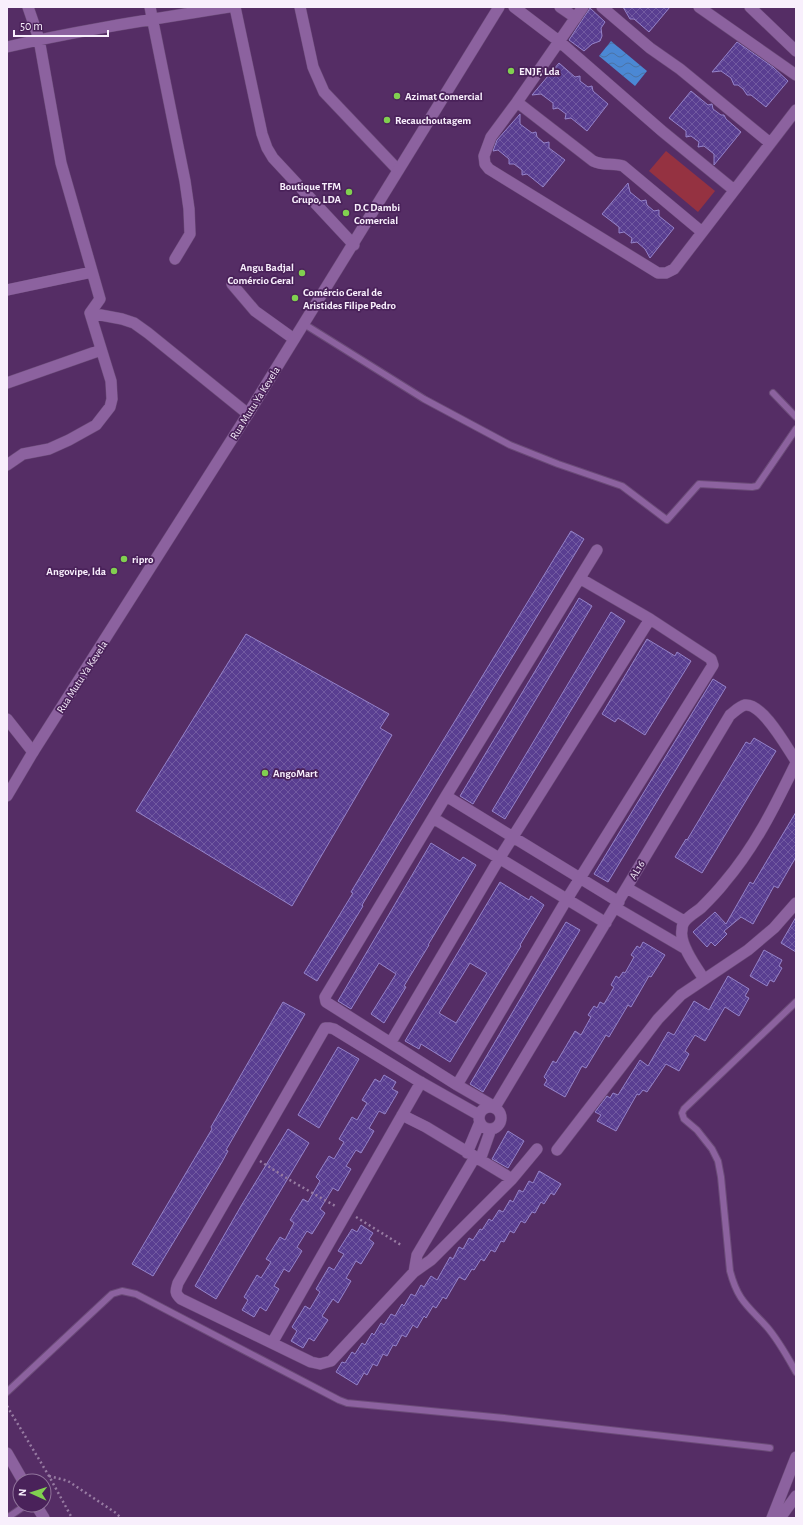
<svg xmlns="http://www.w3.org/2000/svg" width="803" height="1525" font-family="'Alegreya Sans',sans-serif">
	<defs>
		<pattern id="water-waves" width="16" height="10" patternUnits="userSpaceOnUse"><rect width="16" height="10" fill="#4b88d4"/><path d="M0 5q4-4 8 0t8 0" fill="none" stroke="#4b72a4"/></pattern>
		<pattern id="building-cross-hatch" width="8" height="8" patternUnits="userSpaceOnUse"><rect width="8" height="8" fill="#593e91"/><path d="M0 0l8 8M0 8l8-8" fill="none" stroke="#725aa1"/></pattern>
	</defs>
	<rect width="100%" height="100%" fill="#552d65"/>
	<!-- park -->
	<path fill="#953241" d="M666 151 715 191 698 212 649 171Z"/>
	<!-- water -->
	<path fill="url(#water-waves)" d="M611 41 647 71 635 86 599 56Z"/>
	<!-- building -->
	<path fill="url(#building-cross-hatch)" stroke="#9583c9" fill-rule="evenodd" d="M623 7H670L649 32 634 19H630Z
		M590 8 605 22 601 28 602 36 600 41 592 44 584 51 569 40Z
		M737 42 773 67 788 81 766 107 751 95H747L743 89 738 85H734L731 78 721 71 712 72Z
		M559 63 575 77 580 76V81L588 87 592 86 593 91 608 104 587 131 571 118 565 119 566 114 558 108 553 109V103L541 94 532 95Z
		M691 91 708 105 712 104 713 109 721 115H724L726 119 741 132 714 165V154L704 146 698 147 699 142 691 136 686 137V131L669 118Z
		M520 114V124L532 133 536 132 537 137 544 143 549 142V148L565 160 543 187 527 174 522 175V170L514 164H509V159L498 150 493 151 497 140Z
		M628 183 630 192 641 201 646 200 647 205 654 211 659 210V216L674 228 650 258 645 249 637 242 631 243 632 238 624 232 619 233V227L602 214Z
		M571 531 584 539 410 825 362 905 363 906 317 981 304 973 353 893 351 892 400 811Z
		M579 598 592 606 473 804 460 796Z
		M611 612 625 621 505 819 492 811Z
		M246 634 389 714 380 728 392 735 292 906 136 811Z
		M647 639 675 656 677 652 691 661 645 735 618 718 615 722 602 714Z
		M713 679 726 687 608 882 594 874Z
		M754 738 776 751 702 873 675 857 686 839 687 840 746 742 750 744Z
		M796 812V857L778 888 774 886 753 924 741 917 724 931 727 934 715 946 711 942 707 947 693 932 715 912 726 924 750 882 753 884Z
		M431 843 460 861 463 857 476 865 428 945H429L404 986 406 987 384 1023 371 1014 396 974 379 963 351 1009 338 1001Z
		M500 882 529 900 531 896 544 905 520 945 521 946 450 1062 421 1044 419 1049 405 1041ZM470 963 487 973 456 1023 439 1013Z
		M796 917V952L781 943Z
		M566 922 580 930 483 1092 470 1084Z
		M643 942 665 955 651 977 649 976 631 1007 628 1005 609 1037 606 1035 586 1068 582 1066 565 1097 544 1085 547 1080 544 1077 553 1061 556 1063 575 1031 581 1035 591 1017 588 1015 594 1006 597 1008 600 1002 604 1004 614 987 611 985 616 976 619 978 623 972 625 973 634 957 631 955 637 946 640 948Z
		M764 950 782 960 779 966 782 968 774 982 770 980 767 986 750 976Z
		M728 976 749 989 745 996 749 998 739 1016 725 1007 705 1041 695 1035 685 1051 689 1054 679 1071 666 1064 647 1092 643 1090 639 1095 637 1094 616 1131 597 1121 601 1115 595 1112 607 1096 610 1098 613 1093 618 1095 640 1060 648 1066 668 1032 674 1035 694 1001 709 1010Z
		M283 1002 305 1014 226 1150 228 1151 222 1162 153 1276 132 1264 212 1129 211 1127Z
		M338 1047 359 1059 319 1128 298 1115Z
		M384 1075 396 1082 392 1089 398 1092 385 1114 379 1111 369 1128 374 1131 361 1153 356 1150 346 1166 351 1169 338 1191 333 1188 320 1209 325 1213 312 1234 307 1231 297 1247 302 1251 289 1272 284 1269 274 1286 279 1289 266 1311 260 1307 254 1317 242 1310 248 1300 244 1297 257 1275 261 1278 271 1262 266 1259 280 1237 285 1240 294 1223 290 1220 303 1199 308 1202 320 1181 316 1177 329 1156 334 1159 344 1142 339 1139 352 1117 357 1120 367 1103 362 1100 375 1079 380 1082Z
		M288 1129 309 1143 216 1299 195 1286 241 1206Z
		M508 1131 524 1141 508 1168 492 1159Z
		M539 1171 561 1184 554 1195 551 1193 544 1204 541 1202 535 1213 532 1212 525 1223 521 1221 514 1233 510 1231 504 1242 501 1241 495 1252 491 1250 484 1261 481 1259 474 1270 472 1269 465 1280 459 1277 446 1299 443 1297 436 1308 433 1306 426 1318 424 1316 417 1328 413 1325 406 1337 402 1335 396 1346 393 1345 387 1356 383 1354 377 1366 373 1364 367 1375 364 1373 357 1385 336 1372 342 1362 345 1363 352 1352 355 1354 362 1343 365 1345 372 1333 374 1335 381 1323 384 1325 391 1314 395 1316 402 1304 404 1306 411 1294 415 1296 421 1285 424 1287 431 1276 437 1280 450 1257 453 1259 459 1247 463 1249 469 1238 473 1240 480 1229 482 1230 489 1219 492 1221 499 1210 503 1212 510 1200 513 1202 519 1190 523 1192 529 1181 533 1183Z
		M361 1225 373 1233 369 1239 374 1243 361 1264 356 1261 346 1278 351 1281 338 1303 333 1299 322 1316 328 1320 314 1341 309 1338 303 1348 291 1341 297 1331 292 1327 305 1306 310 1309 320 1292 316 1289 329 1267 334 1270 344 1254 338 1251 352 1229 357 1232Z"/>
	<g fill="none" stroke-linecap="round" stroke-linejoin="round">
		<defs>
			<path id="service" d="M304 324 424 399 510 445 558 464 622 486 667 520 699 484 752 487 757 486 796 429
				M773 393 796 417
				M796 1002 684 1109 682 1113 684 1119 697 1130 712 1149 718 1161 721 1177 730 1271C738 1301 747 1305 767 1327 779 1341 787 1356 796 1372
				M7 1392 112 1294 122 1291 136 1294 339 1400 347 1403 504 1418 770 1448
				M7 1518 26 1505"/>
			<path id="minor" d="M150 7 185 181 189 209 190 234 175 259
				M235 7 262 134 267 148 273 158 354 245
				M300 7 313 67 324 92 398 170
				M514 7 560 42 662 131 734 190
				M560 7 576 18
				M583 7 517 102 491 137 484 156 485 164 489 169 658 273H666L674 269 796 110
				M602 7 650 48 680 69 770 143
				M699 7 796 75
				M750 7 796 51
				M7 47C80 30 155 19 229 7
				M517 102 593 161C603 166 613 163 623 166L702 232
				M232 284 255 311 294 339
				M7 290 92 272
				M90 313 122 319 134 323 148 333 248 414
				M7 383 101 350
				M7 465 23 454 49 449 69 440 96 425 110 407 112 399 111 381 90 313 100 299 61 163 39 39 28 7
				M597 550 446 796 325 997 326 1002 457 1085 495 1107 730 715C734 712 740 706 745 705 763 703 787 748 796 761
				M7 719 33 752
				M446 796 619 902
				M433 818 606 923
				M627 888 684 921
				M616 908 686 949
				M704 979C696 967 679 944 682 930 682 927 683 923 685 921 689 916 696 912 701 908 709 900 717 892 724 883 755 847 775 806 796 763
				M391 1042 499 859 650 619
				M457 1085 567 899 713 665 711 659 650 619 581 579
				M479 1118a11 11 0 1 1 22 0a11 11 0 1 1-22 0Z
				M402 1115 426 1127 512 1179
				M479 1115 417 1080 334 1029 330 1028H325L178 1283C176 1290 174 1293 181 1299L311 1362 320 1364 331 1361 414 1272 431 1260 512 1179 537 1149
				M557 1150 658 1019 681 995 748 950 774 928 796 903
				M467 1153 480 1122
				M480 1160 491 1129
				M414 1272 417 1255 475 1157
				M272 1343 421 1082"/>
			<path id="tertiary" d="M772 1518 796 1457
				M780 1518 796 1496"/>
			<path id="secondary" d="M7 796 33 752 248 414 499 7
				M7 1453 23 1481
				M36 1505 44 1518"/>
		</defs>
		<!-- service casing -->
		<use href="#service" stroke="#6b4b78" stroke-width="8"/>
		<!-- minor casing -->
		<use href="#minor" stroke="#6b4b78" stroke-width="12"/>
		<!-- tertiary casing -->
		<use href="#tertiary" stroke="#6b4b78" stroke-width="12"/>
		<!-- secondary casing -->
		<use href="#secondary" stroke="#6b4b78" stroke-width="12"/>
		<!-- path -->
		<path stroke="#977ba2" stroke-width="2.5" stroke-dasharray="2 3" stroke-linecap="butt" d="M260 1161 288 1179 337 1207
			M356 1217 401 1245
			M7 1406 49 1476 72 1518
			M49 1476 68 1481 116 1513 121 1518"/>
		<!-- service -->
		<use href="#service" stroke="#8c629f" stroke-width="6"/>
		<!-- minor -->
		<use href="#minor" stroke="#8c629f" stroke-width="11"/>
		<!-- tertiary -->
		<use href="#tertiary" stroke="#8c629f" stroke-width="11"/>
		<!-- secondary -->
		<use href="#secondary" stroke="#8c629f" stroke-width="11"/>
	</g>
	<!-- markers -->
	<g fill="#81d050" stroke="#4a225a" stroke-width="1.5">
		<circle cx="511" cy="71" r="4"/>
		<circle cx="397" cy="96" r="4"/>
		<circle cx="387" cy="120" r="4"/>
		<circle cx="349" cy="192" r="4"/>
		<circle cx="346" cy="213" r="4"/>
		<circle cx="302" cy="273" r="4"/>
		<circle cx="295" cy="298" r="4"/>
		<circle cx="124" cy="559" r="4"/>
		<circle cx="114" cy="571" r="4"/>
		<circle cx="265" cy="773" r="4"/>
	</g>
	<g text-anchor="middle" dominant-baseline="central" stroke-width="3.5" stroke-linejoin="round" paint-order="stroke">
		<!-- poi labels -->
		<g font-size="11" font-weight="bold" fill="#f8effc" stroke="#4a225a" text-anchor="start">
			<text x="519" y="71">ENJF, Lda</text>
			<text x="405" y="96">Azimat Comercial</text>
			<text x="395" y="120">Recauchoutagem</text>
			<text x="341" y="186" text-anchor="end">Boutique TFM<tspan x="341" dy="13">Grupo, LDA</tspan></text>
			<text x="354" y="207">D.C Dambi<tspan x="354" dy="13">Comercial</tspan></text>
			<text x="294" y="267" text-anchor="end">Angu Badjal<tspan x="294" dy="13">Comércio Geral</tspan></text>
			<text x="303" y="292">Comércio Geral de<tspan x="303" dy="13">Aristides Filipe Pedro</tspan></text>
			<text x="132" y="559">ripro</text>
			<text x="106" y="571" text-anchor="end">Angovipe, lda</text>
			<text x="273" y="773">AngoMart</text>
		</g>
		<!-- street labels -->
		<g font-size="11" fill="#f8effc" stroke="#4a225a">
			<text transform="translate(255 403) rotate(-58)">Rua Mutu Ya Kevela</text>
			<text transform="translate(82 677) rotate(-57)">Rua Mutu Ya Kevela</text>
			<text transform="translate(637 870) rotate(-59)">AL16</text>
		</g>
	</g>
	<!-- border -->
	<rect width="803" height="1525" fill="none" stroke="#f8effc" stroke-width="16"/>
	<!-- north arrow -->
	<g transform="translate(32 1493) rotate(273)"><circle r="19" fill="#4a225a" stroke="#90749b"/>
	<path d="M0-3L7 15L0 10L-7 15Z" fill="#81d050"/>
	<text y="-6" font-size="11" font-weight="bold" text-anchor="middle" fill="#f8effc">N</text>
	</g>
	<!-- scale -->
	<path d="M14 30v6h94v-6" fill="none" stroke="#f8effc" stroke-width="2"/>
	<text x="20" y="30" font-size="12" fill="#f8effc" stroke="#4a225a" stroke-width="3" paint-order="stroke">50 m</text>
</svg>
